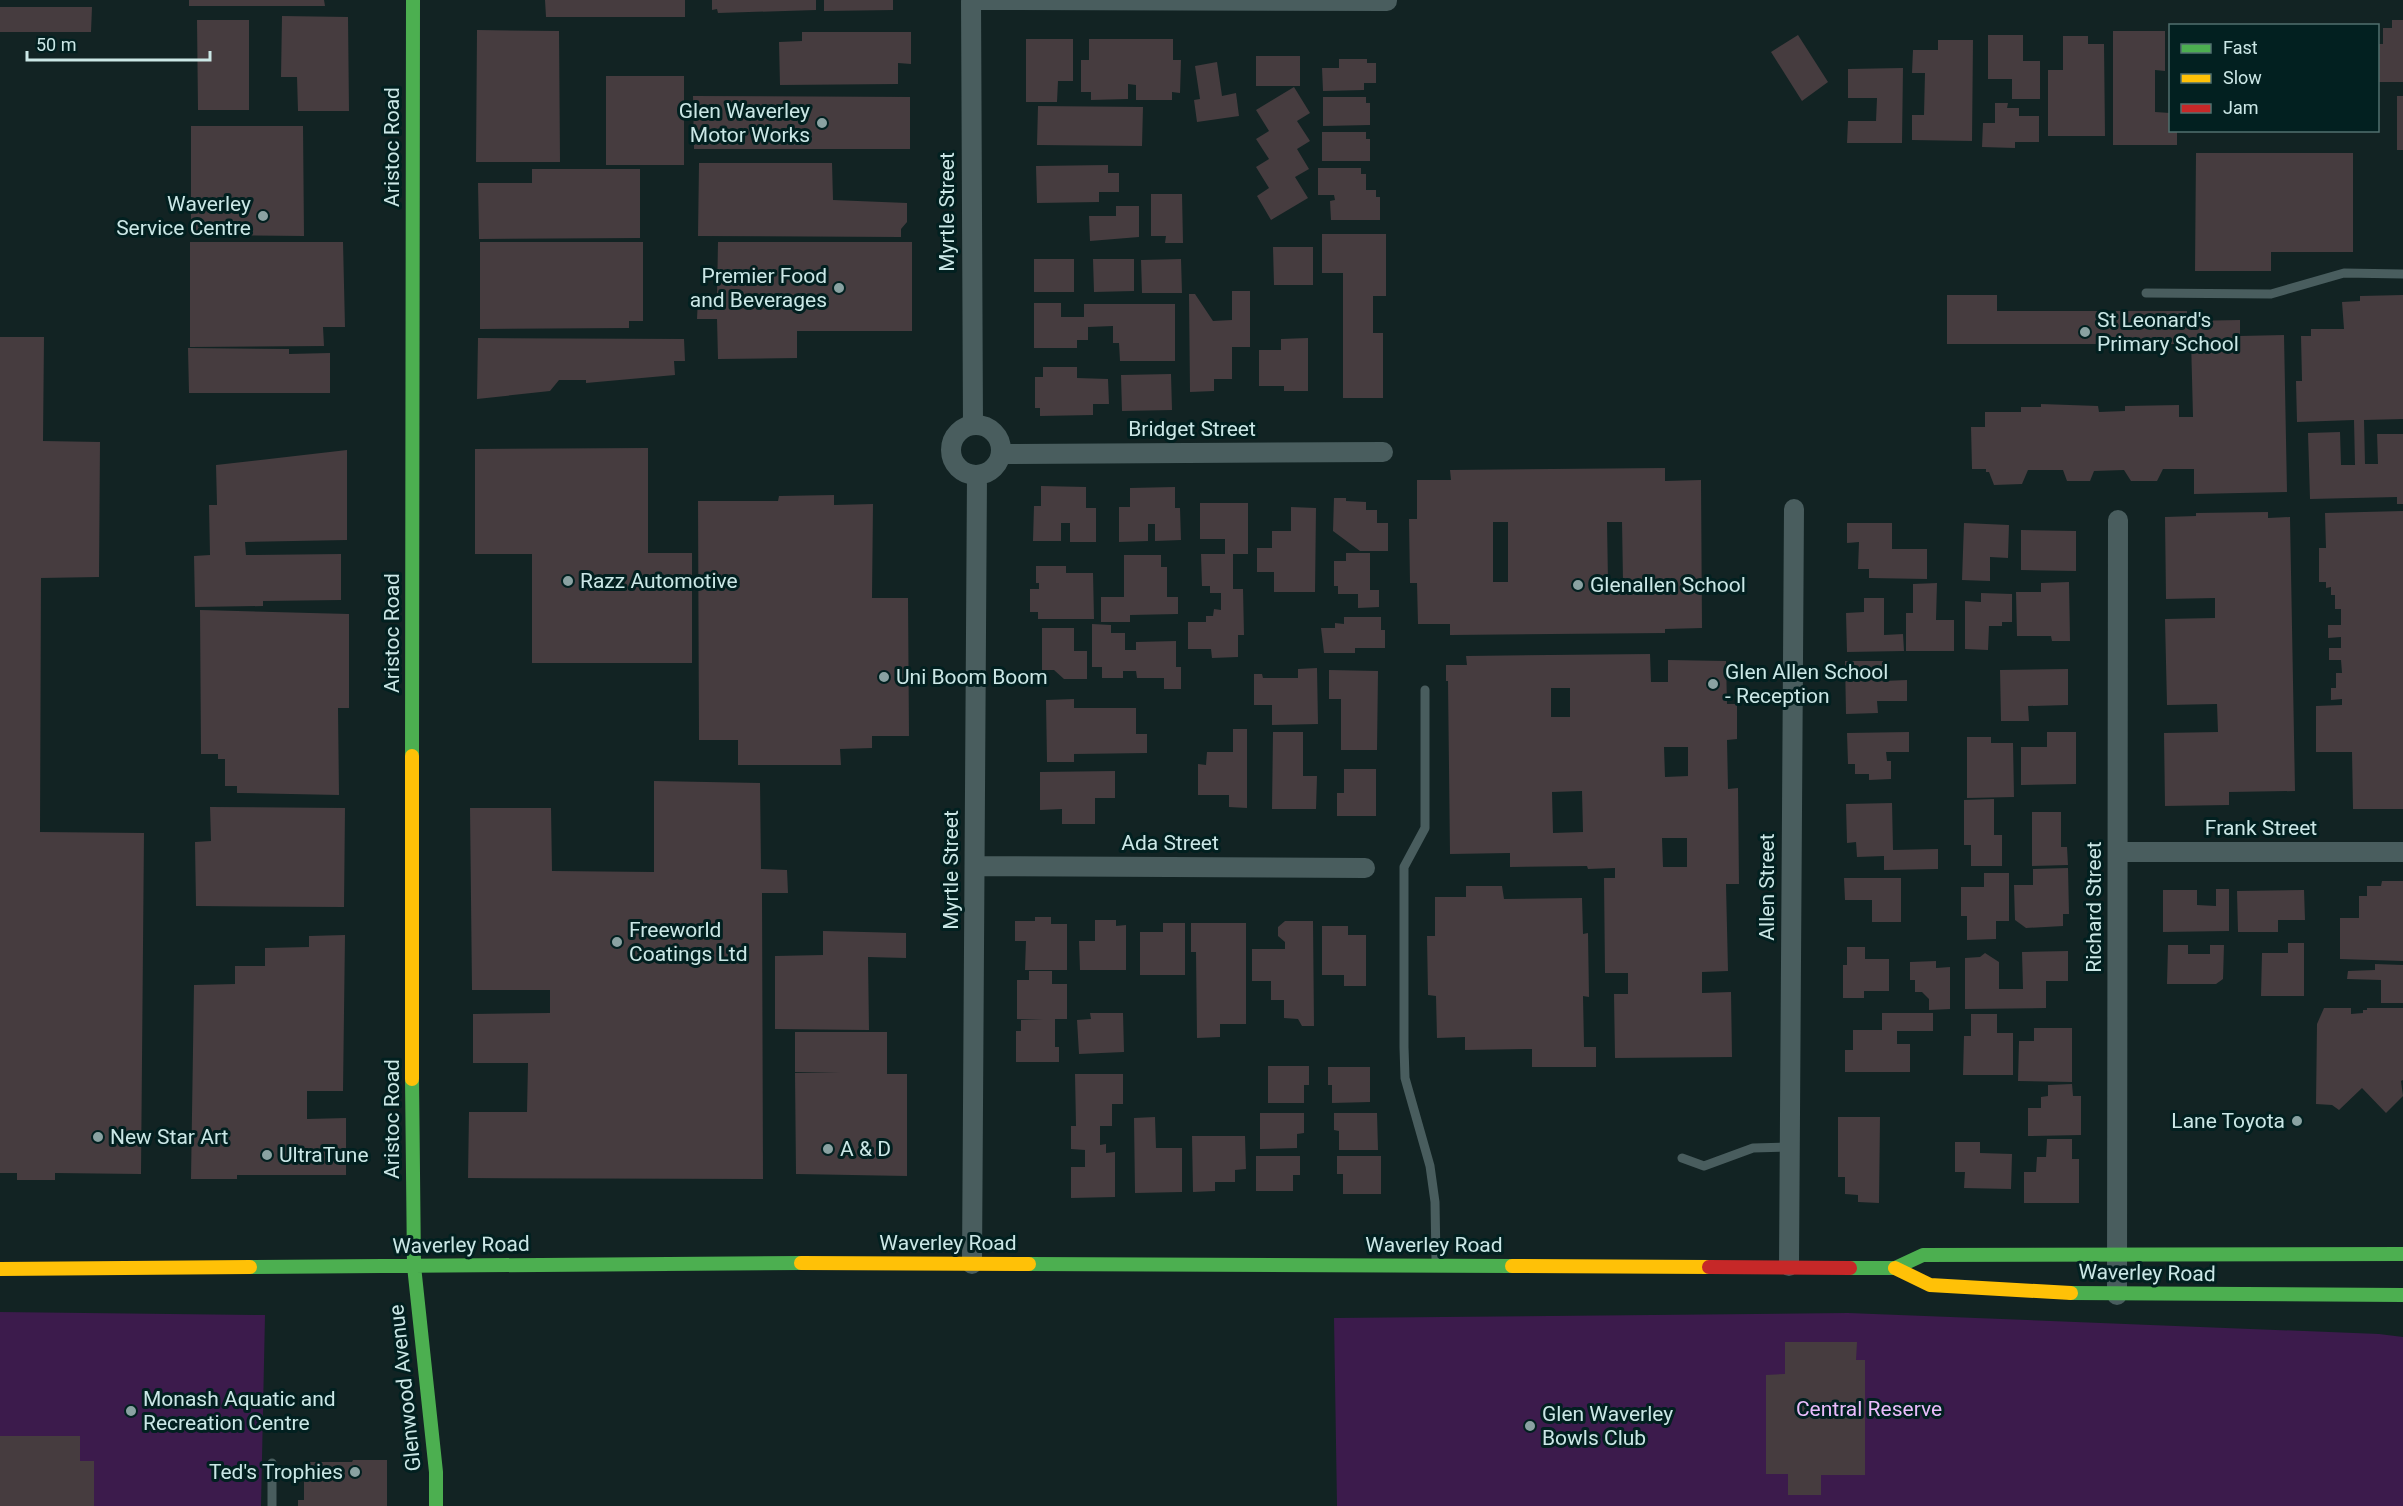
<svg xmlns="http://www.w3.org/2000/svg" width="2403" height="1506" font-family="Roboto,sans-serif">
	<rect width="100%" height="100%" fill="#122323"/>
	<!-- green -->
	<path fill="#3c1b4c" d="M0 1312 265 1315 261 1506H0Z
		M1848 1313 2379 1334 2403 1337V1506H1337L1334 1318Z"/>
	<!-- building -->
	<path fill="#463c3f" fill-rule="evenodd" d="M189 0H324L325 6H189Z
		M545 0H685V17H546Z
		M712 0H816V10L718 13 717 9 712 10Z
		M824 0H893V10L824 11Z
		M0 7H92L91 32H0Z
		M282 16 348 17 349 111H298L297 77H281Z
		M197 20H249V110H198Z
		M2392 20H2403V82H2378V44H2383V28H2392Z
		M477 30 559 31 560 162H476Z
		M2113 31H2165V71L2155 70V112L2170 113V130H2177V145H2113Z
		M802 32H911V64L898 63V84L780 85 779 42 802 41Z
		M1798 35 1828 82 1802 101 1771 52Z
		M1988 35H2023V61H2040V99H2012V79H1988Z
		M2063 36H2088V44H2104L2105 136H2048V70H2063Z
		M1026 39H1073V81H1058L1057 102H1026Z
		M1089 39H1173V60H1181L1180 93 1172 92V100H1136V85L1128 84V99L1091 100V92H1081V60H1089Z
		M1938 40H1973L1972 141 1912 140V115H1924L1925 73H1912L1913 50H1938Z
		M1256 56H1300V86H1256Z
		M1339 59H1367V63H1376V83H1364V90L1323 91 1322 68H1339Z
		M1217 62 1222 96 1236 93 1239 116 1197 122 1194 100 1200 99 1195 66Z
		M1903 68 1902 143H1847L1848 121H1876L1877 98H1848V69Z
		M606 76H684V165H606Z
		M1294 87 1310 113 1297 121 1310 141 1297 149 1309 169 1295 177 1308 198 1271 220 1257 196 1269 188 1256 167 1269 159 1256 139 1269 131 1256 110Z
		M693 96 910 97V149H694Z
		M2397 96H2403V150H2397Z
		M1323 97H1366V103H1370V125L1323 126Z
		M1995 103H2008L2007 108H2019V116H2039V142H2015V148L1982 147 1983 123H1995Z
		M1038 106 1143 107 1142 146 1037 145Z
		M191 126H303L304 236 191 235Z
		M1322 132H1366V139H1370V161H1322Z
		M2196 153H2353V252H2271V271H2195Z
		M699 163H832L833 200 907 203V222L901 229V237L698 236Z
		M1108 165V173H1119V192H1099V202L1037 203 1036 166Z
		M1318 168H1361V174H1366V190H1376V197H1380V220H1331L1330 201 1335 200 1334 195H1318Z
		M532 169H640V238L479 239 478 183H532Z
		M1151 194H1182L1183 243H1165L1166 236H1151Z
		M1116 206H1139V237L1090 241 1089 216H1116Z
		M1322 234H1386V296H1373V333H1383V398H1343V273H1322Z
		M190 242H343L345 327H323L324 346 190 347Z
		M480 242H643V321H629V328L480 329Z
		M718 242H912V331H797V358L718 359 717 319H697L698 298 717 297Z
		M1273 247H1313V285H1274Z
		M1034 259H1074V292H1034Z
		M1093 259H1134V291L1094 292Z
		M1181 259 1182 293H1142L1141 260Z
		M1232 291H1250V347H1232V379H1214V391L1190 392 1189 294H1195L1213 321 1232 320Z
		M1947 295H1997V311H2187V321L2240 320V336L2284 335 2287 492 2194 494V469H2163L2157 481H2131L2124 470 2094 471 2090 481H2067L2063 470H2028L2022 484 1994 485 1989 472H1986V469H1972L1971 427H1985V412H2021V407H2041V404L2098 406 2099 412 2125 411V406L2179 405V417H2193L2191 340 2187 341V344H1947Z
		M2403 295V419L2364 420 2365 464H2378L2377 434H2403V504H2397V497L2310 499 2308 433 2340 432 2341 465H2355L2354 420 2297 422 2296 381H2302L2301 336H2311V329H2344L2342 302 2360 301V296Z
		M1034 303H1061V317H1084V304H1175V361H1120L1119 343H1113V326L1088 327V340H1077V348H1034Z
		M0 337H44L43 441 100 442 99 577 41 578 40 832 144 833 141 1174 55 1173V1180H17V1173H0Z
		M478 338 684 339 685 361H674L675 375 586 383V380H559L550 391 477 399Z
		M1308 338V391H1284V386H1259V350H1281V339Z
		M188 348 289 349V354L330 353V393H189Z
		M1043 367H1077V378L1108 379 1109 404H1093V415L1040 416V408H1035V377H1043Z
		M1171 374 1172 410 1122 411 1121 375Z
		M648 448V553H692V663H532V554H475V449Z
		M347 450V540L245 542 246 555 341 554V600L263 601V606L195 607 194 556 210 555 209 505H217L216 465Z
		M1665 468V481L1701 480 1702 628 1665 629V633L1450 635V624H1418L1417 583H1410L1409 519H1417V480H1451L1450 470ZM1493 522H1508V582H1493ZM1607 522H1622L1623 582H1608Z
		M1041 486 1086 487V508H1096V542H1070V523H1061V541H1033L1034 506H1041Z
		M1175 487V508H1180L1181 540 1155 541V524H1148V541L1119 542V507H1130V488Z
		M834 495V505L873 504 872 598H908L909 736H872V748L840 749 841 765H738V740H699L698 501H778L779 496Z
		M1334 498H1346V501L1366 502V510H1377V523H1388V551H1360L1333 531Z
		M1200 503H1248V554H1233V589H1243L1244 635H1238V657L1212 658 1211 649H1188V622H1206V616H1213L1214 609 1221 610V593H1210V586H1202L1201 554H1225V539H1200Z
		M1291 507 1316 508 1315 592H1274V572H1257V548H1272V531H1291Z
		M2403 511V809H2353L2352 752H2316V706L2342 705V699L2331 700V688H2336V673H2342L2341 660H2329V648H2341V637L2328 638V625H2341V609H2335V595H2331V587L2326 588V582H2319V548H2326L2325 513Z
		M2268 512V518L2290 517 2295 791 2229 792V805L2165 806 2164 733 2218 732 2217 704 2167 705 2165 619 2215 618V598L2166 599 2165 517 2196 516V513Z
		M1847 523H1892V549H1927V579L1869 578V569H1858L1859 542 1847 543Z
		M1964 523 2009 525 2008 558 1990 557V581L1962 580Z
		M2021 530 2076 531V571L2021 570Z
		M1346 553H1370V590H1379V607L1358 608V594H1338V586H1334V561H1346Z
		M1124 555H1161V567H1167V597H1178V614L1130 615V622H1101V597H1124Z
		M1036 566H1066V573H1093L1094 619H1038V612H1030V589H1039V583H1036Z
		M2069 582 2070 641H2052L2051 636H2017L2016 592H2041V583Z
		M1937 583 1936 620H1954V651H1906V613H1913V584Z
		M1981 593 2012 594V622H2002V626H1989L1988 650 1965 649V601L1981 602Z
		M1864 598H1884V635L1903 634 1904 651 1847 652 1846 613 1864 612Z
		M200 610 349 614V708H338L339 795 237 793V786H225V759H218V754H201Z
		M1344 617H1381V630H1385V648H1355V653H1324L1321 628H1335V623L1344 624Z
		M1092 624 1111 625V633H1125V650H1136V642L1176 641V667H1181V689H1164V678H1137L1136 671H1123V678H1102V667H1092Z
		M1042 628H1074V651H1087V679H1064L1054 670H1042Z
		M1650 654 1651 682H1668V660L1726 661 1727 704H1737V739L1727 740 1728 789 1738 788 1739 884H1726L1728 971 1702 972V993L1731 992 1732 1057 1615 1058 1614 994H1628V973H1605L1604 878H1615V868L1588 869 1587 866 1510 867V853L1450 854 1448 681H1446V665H1467L1466 656ZM1551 688H1570V717H1551ZM1664 747H1688V776L1665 777ZM1582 791 1583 832 1553 833 1552 792ZM1662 838H1687V867H1663Z
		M1845 661H1883V681L1907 680V701H1877L1878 713 1846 714Z
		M1317 668 1318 724 1272 725V705H1254V674H1262L1263 678H1298V669Z
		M2068 669V705L2028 706 2029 721H2001L2000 670Z
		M1329 670 1378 671 1377 750H1341V699H1329Z
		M1074 699V708H1136V734H1147V753L1074 754V762H1047L1046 700Z
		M1233 729H1247V808L1229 807V795H1198V764L1206 765 1207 752H1233Z
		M1273 732H1303V776H1317L1316 809H1272Z
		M1909 732V752H1886L1887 761H1891V779L1869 780V774H1855V764H1848L1847 733Z
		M2047 732H2076V784L2021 785V747H2047Z
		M1967 737H1991V743H2013L2014 797 1967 798Z
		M1344 769H1376V816H1337V793H1344Z
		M1115 771V798H1095V824H1062V809L1040 810V772Z
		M654 781 760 783 761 869 787 870 788 893H762L763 1179 468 1178 469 1112H527L528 1063H473V1014L550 1013V990H472L470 808H551L552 871 654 872Z
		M1994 799V835H2002V866H1971V845H1964V800Z
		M1892 803 1893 850 1938 849V869L1884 870V856L1857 857 1856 842 1847 843 1846 804Z
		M210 807 345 808 344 907 196 906 195 842 211 841Z
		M2032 812H2061V847H2067L2068 865 2032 866Z
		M2068 868 2069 914H2063V926L2026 928 2015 920 2014 885H2033V869Z
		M1984 873H2009V921H1996V939L1967 940V916H1961V887H1984Z
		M1844 878H1901V922H1872V900H1845Z
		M2382 881H2403V961L2340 959V918H2359V896H2367V886H2381Z
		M1466 886H1502L1504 899 1582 898 1583 934 1588 933 1589 997 1583 996 1584 1047H1596V1067H1532V1049L1465 1050V1037L1437 1038 1436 996 1428 995 1427 936H1435V897H1466Z
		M2216 889H2229V931L2163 932V890H2197V905L2216 906Z
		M2304 890 2305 920H2278V932H2238L2237 891Z
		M1035 917H1051V924H1067V970H1025L1026 941H1015V921H1035Z
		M1095 920H1116V926L1126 925V970H1080L1079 941H1095Z
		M1285 921H1313L1314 1026H1302L1298 1019 1284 1018V1000H1271V981H1252V949H1285V942L1278 936V927Z
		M1163 923H1185V975H1140V932H1163Z
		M1191 923H1246V1024H1220V1037L1197 1038 1196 952H1191Z
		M1322 926H1348V935H1366V986H1344V975H1322Z
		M823 931 906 933V958L868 957 869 1030 775 1029V956L823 955Z
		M345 935 343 1091H307V1119L346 1118V1175H237V1179H191L194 985 235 984V966H265V948L309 947V936Z
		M2288 943H2304V996H2261L2262 953H2288Z
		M2168 945H2188V954H2210V945H2224L2223 979 2216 984H2167Z
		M1847 947H1865V959H1889V991H1864V998H1843V965H1847Z
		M2068 951V981H2046V1008L1965 1009V958L1980 957 1985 953 1999 962V989H2023L2022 952Z
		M1936 961V968L1950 967V1009L1929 1010V999L1922 992H1915V980H1910V962Z
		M2375 964 2403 965V1003H2381V980L2347 979 2348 971 2375 970Z
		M1029 971H1052V984H1067V1019H1055V1047H1059V1062H1016V1031H1021V1020H1043L1017 1019V980H1029Z
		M2324 1008H2351V1014L2363 1013V1010H2367V1008H2403V1080L2401 1081 2403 1096 2386 1113 2362 1088 2339 1110 2332 1105 2316 1104 2317 1024Z
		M1090 1013H1123L1124 1052 1079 1054 1077 1020 1091 1019Z
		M1882 1013H1933V1031H1897V1044H1910V1072H1845V1050H1853V1030H1882Z
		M1971 1014H1997V1033H2013V1075H1963L1964 1036H1971Z
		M2034 1028H2072V1082L2018 1081 2019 1041H2034Z
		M795 1032H887V1074H907V1176L796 1174 795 1073H840L795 1072Z
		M1268 1066H1309V1085H1304V1103H1268Z
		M1328 1067H1370V1102L1332 1103V1085H1328Z
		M1075 1074H1123V1104H1112V1126H1100V1145L1106 1144V1153L1115 1152V1197L1071 1198V1167H1085V1150L1071 1149V1126H1076Z
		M2072 1084 2073 1096H2081V1135L2028 1136V1108H2041V1097L2048 1096V1085Z
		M1260 1113H1304V1133L1297 1134V1148L1260 1149Z
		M1334 1113H1377L1378 1150H1339V1131L1334 1130Z
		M1155 1117 1156 1148H1182V1192L1135 1193 1134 1118Z
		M1838 1117H1880L1879 1203 1858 1202V1195L1845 1194V1177H1838Z
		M1192 1136H1245L1246 1169 1235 1170V1182H1215V1191L1193 1192Z
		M2047 1139H2072V1159H2079V1203H2024V1172H2036L2037 1157H2046Z
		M1955 1142H1980V1153L2012 1154 2011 1189 1964 1188 1965 1172H1955Z
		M1256 1156H1300V1175H1293V1191H1256Z
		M1337 1156H1381V1194H1343V1174H1337Z
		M1785 1342H1857L1856 1360H1865V1475H1821V1495H1788V1474H1766V1375L1785 1374Z
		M0 1436H80V1461H94V1506H0Z
		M353 1460H387V1506H298V1500H304V1462H352Z"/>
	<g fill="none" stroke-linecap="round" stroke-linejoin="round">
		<!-- lane -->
		<path stroke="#495d5e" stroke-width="9" d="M2146 293 2271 294 2344 273 2403 274
			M1425 690V828L1404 867V1047L1405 1078 1430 1166 1435 1202 1436 1261
			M1682 1158 1704 1166 1753 1148 1789 1147
			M272 1506V1463"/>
		<!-- street -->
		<path stroke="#495d5e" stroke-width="20" d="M971 0 973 425
			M971 0 1387 1
			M951 450a25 25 0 1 1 50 0a25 25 0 1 1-50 0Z
			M1001 454 1383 452
			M2118 852H2403
			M976 866 1365 868
			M972 1264 977 475
			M1789 1266 1794 509
			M2117 1295 2118 520"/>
		<!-- fast -->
		<path stroke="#4caf50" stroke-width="14" d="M412 756 413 0
			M412 1079 414 1266 436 1472V1506
			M1029 1264 1512 1266
			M250 1267 801 1263
			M1850 1268H1895L1923 1255 2403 1254
			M2071 1293 2403 1295"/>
		<!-- slow -->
		<path stroke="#ffc107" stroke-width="14" d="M412 1079V756
			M801 1263 1029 1264
			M1512 1266 1709 1267
			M1895 1268 1930 1285 2071 1293
			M0 1269 250 1267"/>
		<!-- jam -->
		<path stroke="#c62828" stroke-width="14" d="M1709 1267 1850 1268"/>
	</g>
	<!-- markers -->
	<g fill="#8aa2a2" stroke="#022020" stroke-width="2">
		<circle cx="822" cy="123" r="6"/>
		<circle cx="263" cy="216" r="6"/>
		<circle cx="839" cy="288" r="6"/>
		<circle cx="2085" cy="332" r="6"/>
		<circle cx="568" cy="581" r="6"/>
		<circle cx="1578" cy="585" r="6"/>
		<circle cx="884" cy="677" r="6"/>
		<circle cx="1713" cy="684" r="6"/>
		<circle cx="617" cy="942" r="6"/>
		<circle cx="2297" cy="1121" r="6"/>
		<circle cx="98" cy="1137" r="6"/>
		<circle cx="828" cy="1149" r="6"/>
		<circle cx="267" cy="1155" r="6"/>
		<circle cx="131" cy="1411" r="6"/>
		<circle cx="1530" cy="1426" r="6"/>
		<circle cx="355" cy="1472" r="6"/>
	</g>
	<g text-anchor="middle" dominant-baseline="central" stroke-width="6" stroke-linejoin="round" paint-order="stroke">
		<!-- poi labels -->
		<g font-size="21" fill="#cbe7e6" stroke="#022020" text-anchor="start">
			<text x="810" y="111" text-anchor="end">Glen Waverley<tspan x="810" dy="24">Motor Works</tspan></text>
			<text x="251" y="204" text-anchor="end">Waverley<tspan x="251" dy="24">Service Centre</tspan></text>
			<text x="827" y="276" text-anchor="end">Premier Food<tspan x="827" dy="24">and Beverages</tspan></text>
			<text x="2097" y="320">St Leonard's<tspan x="2097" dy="24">Primary School</tspan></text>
			<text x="580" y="581">Razz Automotive</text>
			<text x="1590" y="585">Glenallen School</text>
			<text x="1725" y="672">Glen Allen School<tspan x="1725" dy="24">- Reception</tspan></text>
			<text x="896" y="677">Uni Boom Boom</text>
			<text x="629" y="930">Freeworld<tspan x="629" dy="24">Coatings Ltd</tspan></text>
			<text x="2285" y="1121" text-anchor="end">Lane Toyota</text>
			<text x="110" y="1137">New Star Art</text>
			<text x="840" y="1149">A &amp; D</text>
			<text x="279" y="1155">UltraTune</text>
			<text x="143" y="1399">Monash Aquatic and<tspan x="143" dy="24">Recreation Centre</tspan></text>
			<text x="1542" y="1414">Glen Waverley<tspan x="1542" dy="24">Bowls Club</tspan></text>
			<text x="343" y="1472" text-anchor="end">Ted's Trophies</text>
		</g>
		<!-- street labels -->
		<g font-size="21" fill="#cbe7e6" stroke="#022020">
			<text transform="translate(392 147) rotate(-90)">Aristoc Road</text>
			<text transform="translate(947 212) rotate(-90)">Myrtle Street</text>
			<text x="1192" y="429">Bridget Street</text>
			<text transform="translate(392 633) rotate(-90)">Aristoc Road</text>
			<text x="2261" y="828">Frank Street</text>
			<text x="1170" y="843">Ada Street</text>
			<text transform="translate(951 870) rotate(-90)">Myrtle Street</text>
			<text transform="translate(1767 887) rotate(-90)">Allen Street</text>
			<text transform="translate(2094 907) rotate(-90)">Richard Street</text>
			<text transform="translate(392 1119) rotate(-90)">Aristoc Road</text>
			<text x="948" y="1243">Waverley Road</text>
			<text transform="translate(461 1245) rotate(-1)">Waverley Road</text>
			<text x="1434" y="1245">Waverley Road</text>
			<text transform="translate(2147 1273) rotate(1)">Waverley Road</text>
			<text transform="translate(405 1388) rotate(-96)">Glenwood Avenue</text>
		</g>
		<!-- park labels -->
		<g font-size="21" fill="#eabcfc" stroke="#022020">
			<text x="1869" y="1409">Central Reserve</text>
		</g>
	</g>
	<!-- legend -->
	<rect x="2169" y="24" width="210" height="108" fill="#022020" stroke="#52706f" stroke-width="1.5"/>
	<rect x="2181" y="44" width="30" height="9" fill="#4caf50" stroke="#52706f" stroke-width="1.5"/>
	<text x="2223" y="54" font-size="18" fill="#cbe7e6">Fast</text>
	<rect x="2181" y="74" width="30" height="9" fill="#ffc107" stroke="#52706f" stroke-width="1.5"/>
	<text x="2223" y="84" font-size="18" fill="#cbe7e6">Slow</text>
	<rect x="2181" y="104" width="30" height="9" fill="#c62828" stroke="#52706f" stroke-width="1.5"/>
	<text x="2223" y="114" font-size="18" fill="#cbe7e6">Jam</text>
	<!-- scale -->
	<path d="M27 51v9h183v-9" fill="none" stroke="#cbe7e6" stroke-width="3"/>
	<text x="36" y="51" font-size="18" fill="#cbe7e6" stroke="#022020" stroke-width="4.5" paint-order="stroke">50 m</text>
</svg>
